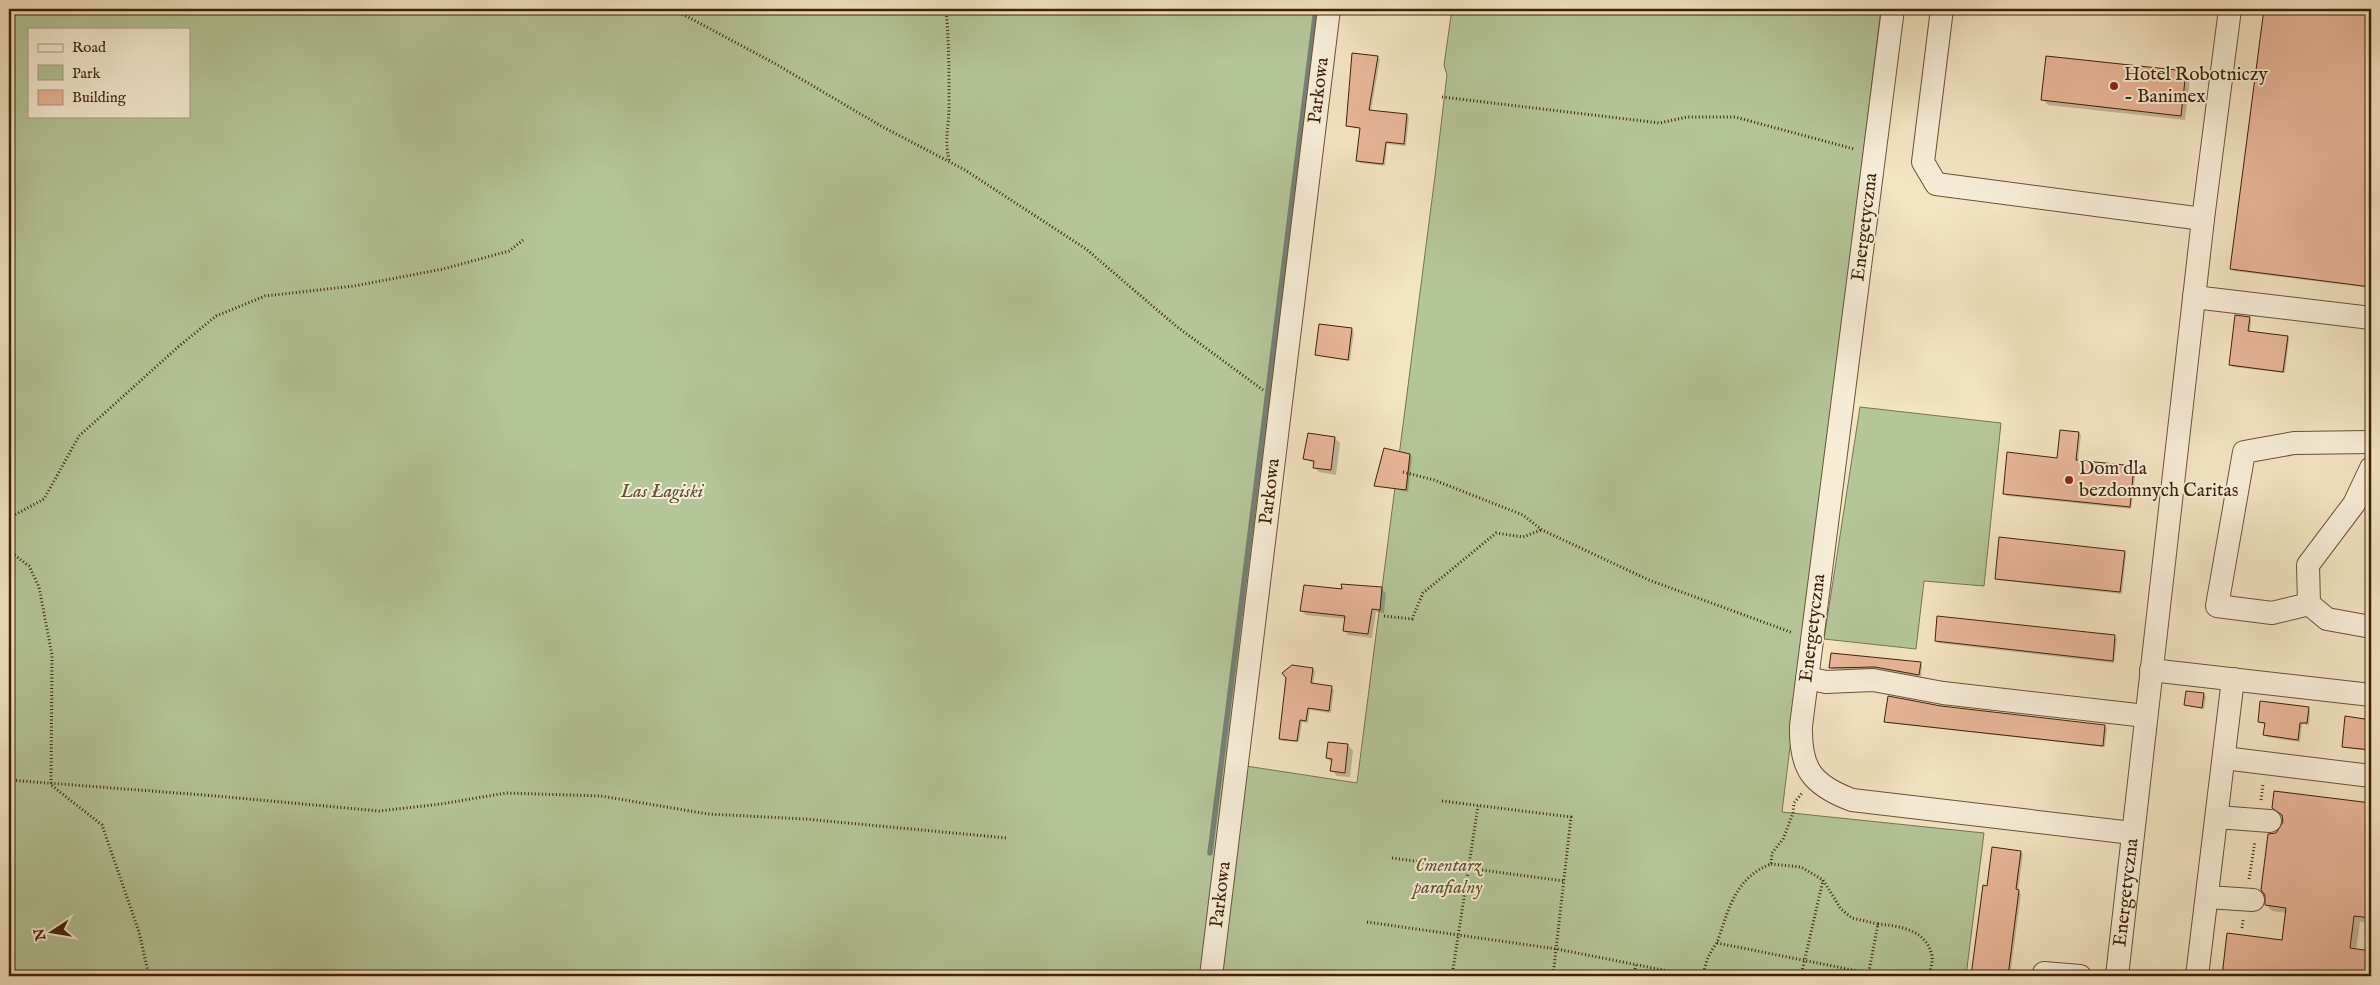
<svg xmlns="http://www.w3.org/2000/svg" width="2380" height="985" font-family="'IM FELL English',serif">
	<rect width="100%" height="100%" fill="#f3e4c2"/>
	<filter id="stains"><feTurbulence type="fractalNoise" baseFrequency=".004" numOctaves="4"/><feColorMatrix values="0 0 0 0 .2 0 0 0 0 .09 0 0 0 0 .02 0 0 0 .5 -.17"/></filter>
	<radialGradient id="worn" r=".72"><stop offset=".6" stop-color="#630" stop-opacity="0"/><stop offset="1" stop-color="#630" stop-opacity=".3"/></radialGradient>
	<!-- green -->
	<path fill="#b4c598" stroke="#797350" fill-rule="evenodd" d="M9 9H1315L1203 976H9ZM29 29H189V116H29Z
		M1452 9H1881L1782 812 1984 833 1966 976H1221L1246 766 1357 783 1435 176 1447 75 1444 65Z
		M1860 407 2001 423 1984 586 1924 581 1916 649 1824 639Z"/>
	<!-- shadow -->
	<path fill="#0003" d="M2265 9H2371V288L2234 271 2231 269Z
		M1377 57 1380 59 1371 111 1407 115 1409 117 1406 146 1387 144 1385 166 1360 163 1358 161 1361 129 1347 126Z
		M2185 73 2190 78 2185 120 2048 105 2043 100Z
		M2249 318 2251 320 2250 332 2287 337 2289 339 2285 373 2233 367 2230 365Z
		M1352 329 1354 332 1350 361 1316 355Z
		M2079 433 2081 435 2078 461 2134 467 2136 469 2131 509 2007 496 2005 494 2058 459Z
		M1309 435 1335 438 1340 443 1336 475 1319 472 1314 467 1315 464 1305 458Z
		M1410 455 1412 457 1408 492 1376 485Z
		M2124 552 2126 554 2122 594 1998 580 1996 578Z
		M1382 589 1386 593 1384 613 1376 612 1372 638 1348 635 1344 630 1346 619 1306 615 1302 611 1344 590Z
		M2115 637 2117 639 2114 663 1938 643 1936 641Z
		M1920 663 1922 665 1921 677 1878 669H1833L1830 667Z
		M1313 669 1315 671 1313 685 1334 689 1331 713 1310 710 1308 723 1302 722 1299 742 1282 741 1280 738Z
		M2204 694 2206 697 2204 709 2185 705Z
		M1941 707 2105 726 2107 728 2105 747 1888 723 1886 721Z
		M2308 708 2310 711 2309 725 2302 724 2300 742 2267 737 2265 735 2266 725 2260 722Z
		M2347 718 2371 721V751L2346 748 2343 746Z
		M1329 743 1348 745 1353 751 1350 777 1337 776 1332 770V763L1327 758Z
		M2275 793 2371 805V923L2360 922 2356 950 2371 952V976H2223L2228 935 2283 942 2286 913 2272 911 2266 905 2277 834 2284 823 2283 817 2273 808Z
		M2021 852 2023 854 2018 891 2021 894 2010 976H1972L1984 887H1988Z"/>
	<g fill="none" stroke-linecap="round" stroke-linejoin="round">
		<!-- stream -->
		<path stroke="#777f73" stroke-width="5.5" d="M1210 853 1316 9"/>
	</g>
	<!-- building -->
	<path fill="#e9b69a" stroke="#3e2108" d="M2264 9H2371V287L2230 269Z
		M1352 53 1378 56 1369 110 1407 114 1404 144 1386 142 1383 164 1356 161 1360 128 1346 126Z
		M2046 56 2186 71 2181 116 2041 100Z
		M2235 315 2250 317 2248 331 2288 336 2283 372 2229 365Z
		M1319 324 1352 328 1348 360 1315 355Z
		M2060 430 2079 432 2076 460 2134 466 2130 507 2003 494 2007 452 2057 458Z
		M1308 433 1335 437 1331 470 1313 468 1314 461 1303 459Z
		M1384 448 1410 454 1406 490 1374 486Z
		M1999 537 2125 551 2120 592 1995 579Z
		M1341 584 1382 587 1380 610 1372 609 1368 634 1343 631 1345 616 1300 611 1304 585 1342 589Z
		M1937 616 2115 635 2113 661 1935 641Z
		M1831 653 1921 662 1919 675 1875 667 1829 668Z
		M1292 665 1313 668 1311 683 1332 686 1329 711 1308 708 1306 721 1300 720 1297 741 1279 739 1286 678 1282 673Z
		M2186 691 2204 693 2202 708 2184 705Z
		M1888 696 1941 706 2105 725 2103 746 1884 722Z
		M2260 701 2309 707 2307 723H2300L2298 740 2263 735 2265 723 2258 722Z
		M2345 716 2371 720V750L2342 747Z
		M1328 742 1348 744 1345 773 1330 771 1332 759 1326 758Z
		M2274 791 2371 803V918L2354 916 2350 948 2371 951V976H2222L2227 933 2282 940 2286 908 2265 905V895L2261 890 2268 834 2276 833 2283 822 2282 815 2272 808Z
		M1992 847 2021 851 2016 889 2019 890 2008 976H1971L1983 885 1987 886Z"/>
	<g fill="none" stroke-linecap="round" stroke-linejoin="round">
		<defs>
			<g id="minor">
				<path d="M1893 9 1801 726C1800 769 1812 785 1852 800L2132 833"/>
				<path d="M1942 9 1923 162 1936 184 2203 219"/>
				<path d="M2194 297 2371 318"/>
				<path d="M2371 468 2354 504 2308 565 2309 604 2327 619 2371 627"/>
				<path d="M2309 604 2272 613 2217 606 2244 452 2294 443 2371 442"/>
				<path d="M2151 670 2371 695"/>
				<path d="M1807 678 1826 682 1873 680 1943 693 2146 716"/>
				<path d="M2224 758 2371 776"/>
				<path d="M2217 817 2270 821"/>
				<path d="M2207 897 2253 900"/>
				<path id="s1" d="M1211 976 1329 9"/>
				<path d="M2044 976V973L2080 976"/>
				<path id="s2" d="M2117 976 2203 219 2230 9"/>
				<path d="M2197 976 2233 679"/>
			</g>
		</defs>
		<!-- minor casing -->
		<use href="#minor" stroke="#6b5236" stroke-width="24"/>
		<!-- path -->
		<path stroke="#3e2108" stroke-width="3" stroke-dasharray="1 2.5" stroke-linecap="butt" d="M673 9 774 63 881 126 965 170 1086 249 1176 326 1263 390
			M946 9C949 41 949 73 949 106 949 128 944 137 949 160
			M1442 97 1660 123 1687 117H1735L1854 149
			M1403 472 1434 480 1523 515 1542 530 1649 580 1793 633
			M9 518 44 499 79 436 178 347 216 316 265 296 354 286 443 269 509 251 523 240
			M9 551 29 566 39 587 52 655 51 785 102 825 139 932 149 976
			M1384 616 1412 619 1423 593 1496 533 1523 537 1541 530
			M9 780 216 796 379 811 441 804 506 793 601 796 708 814 805 819 1007 838
			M2261 800 2263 784
			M1442 801 1571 817 1553 976
			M1392 858 1564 881
			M1771 864 1801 867 1823 880 1841 909 1852 918 1878 924 1868 976
			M2249 879 2255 841
			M1367 922 1557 949 1693 976
			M1878 924C1900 926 1927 930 1932 956 1933 962 1930 970 1929 976
			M2242 928 2243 920
			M1717 943 1883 976
			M1452 976 1478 806
			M1634 976 1636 965
			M1703 976C1705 969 1706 960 1710 954 1712 949 1716 945 1718 940 1729 908 1736 877 1771 864L1772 853 1783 839 1793 813 1794 803 1802 793
			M1801 976 1823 880"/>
		<!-- minor -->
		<use href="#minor" stroke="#f7edd7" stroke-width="22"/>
	</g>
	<!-- markers -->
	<g fill="#8f2418" stroke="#f7edd7" stroke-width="2">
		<circle cx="2114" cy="86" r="5"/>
		<circle cx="2069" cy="480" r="5"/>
	</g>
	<g text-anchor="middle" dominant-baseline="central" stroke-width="4" stroke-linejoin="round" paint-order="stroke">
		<!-- poi labels -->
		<g font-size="19" fill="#3e2108" stroke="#f7edd7" text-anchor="start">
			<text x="2124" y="75">Hotel Robotniczy<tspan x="2124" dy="22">- Banimex</tspan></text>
			<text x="2079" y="469">Dom dla<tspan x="2079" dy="22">bezdomnych Caritas</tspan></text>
		</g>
		<!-- street labels -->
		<g font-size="19" fill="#3e2108" stroke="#f7edd7">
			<text stroke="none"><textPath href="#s1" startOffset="892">Parkowa</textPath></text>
			<text transform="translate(1865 227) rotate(-83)">Energetyczna</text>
			<text stroke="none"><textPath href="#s1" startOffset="488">Parkowa</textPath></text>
			<text transform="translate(1813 628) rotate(-83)">Energetyczna</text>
			<text stroke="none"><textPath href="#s1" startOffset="82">Parkowa</textPath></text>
			<text stroke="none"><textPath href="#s2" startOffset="84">Energetyczna</textPath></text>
		</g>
		<!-- park labels -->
		<g font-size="19" font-style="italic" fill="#615233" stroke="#f7edd7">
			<text x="662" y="492">Las Łagiski</text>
			<text x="1448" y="866">Cmentarz<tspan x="1448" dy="22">parafialny</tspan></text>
		</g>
	</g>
	<!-- margin -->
	<rect width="2380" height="985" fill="none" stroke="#f3e4c2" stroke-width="30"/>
	<rect x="10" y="10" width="2360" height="965" fill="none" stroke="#3e2108" stroke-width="2.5"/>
	<rect x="15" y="15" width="2350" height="955" fill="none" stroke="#3e2108"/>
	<!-- legend -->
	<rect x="28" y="28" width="162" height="90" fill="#f7edd7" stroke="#ad9b84"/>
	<rect x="38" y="44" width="25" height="8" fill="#f7edd7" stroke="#ad9b84"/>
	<text x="72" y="52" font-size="15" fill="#3e2108">Road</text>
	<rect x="38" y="65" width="25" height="15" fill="#b4c598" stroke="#ad9b84"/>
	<text x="72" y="78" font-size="15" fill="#3e2108">Park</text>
	<rect x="38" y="90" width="25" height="15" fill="#e9b69a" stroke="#ad9b84"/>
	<text x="72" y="102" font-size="15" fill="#3e2108">Building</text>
	<!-- north arrow -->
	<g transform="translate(52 932) rotate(258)" stroke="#f7edd7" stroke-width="4" paint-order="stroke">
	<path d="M0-4L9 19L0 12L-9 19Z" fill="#3e2108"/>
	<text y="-8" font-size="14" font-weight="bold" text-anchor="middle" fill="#3e2108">N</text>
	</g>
	<rect width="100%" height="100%" filter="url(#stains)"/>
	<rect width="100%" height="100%" fill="url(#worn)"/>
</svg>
